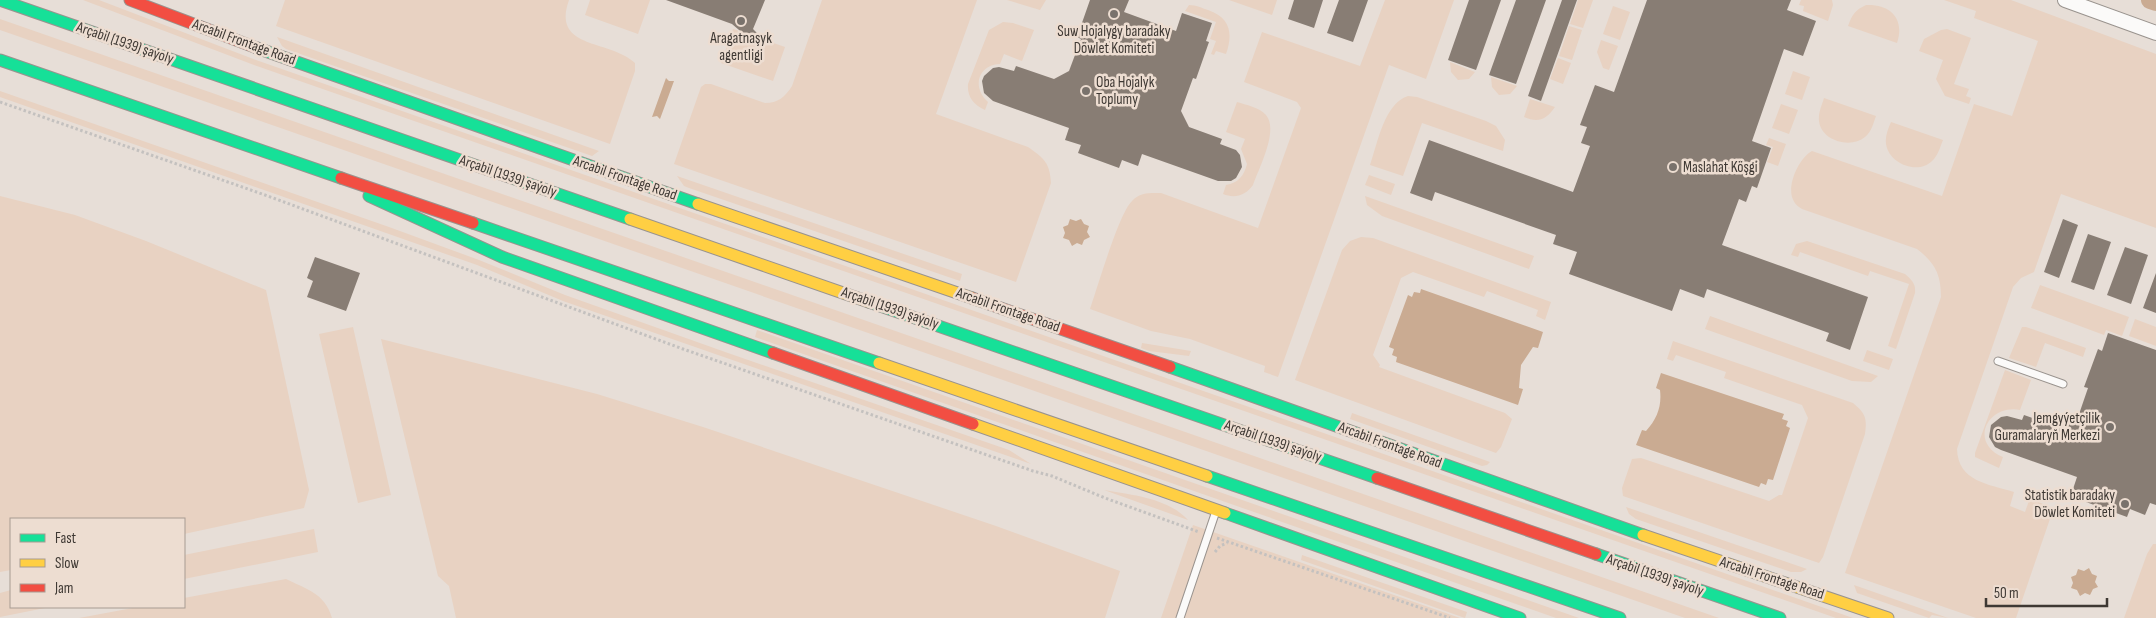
<svg xmlns="http://www.w3.org/2000/svg" width="2156" height="618" font-family="'Sofia Sans Condensed',sans-serif">
	<rect width="100%" height="100%" fill="#e7ded7"/>
	<!-- green -->
	<path fill="#e8d2c2" d="M83 0H99L256 60 1853 618H1836L254 65Z
		M285 0H569C551 50 610 39 635 63V71L610 144 276 26Z
		M590 0H650L638 34 585 15Z
		M822 0H977L936 114 1028 147C1044 158 1050 163 1051 183L1016 282 674 164 701 87 705 84H711L765 103C778 103 785 97 792 86Z
		M1007 0H1046L1040 10Z
		M1229 0H1277L1272 15Z
		M1385 0H1454L1426 79 1389 65 1278 377 1264 372 1265 366 1190 339 1151 331 1090 309C1097 289 1119 213 1132 201 1140 192 1150 193 1161 193L1258 228 1301 108 1297 102 1244 82 1262 32 1360 66Z
		M1578 0H1593L1583 28 1570 24Z
		M1801 0H1832L1833 5 1828 21 1803 11 1804 6 1799 5Z
		M1944 0H2011L2156 54V228L2061 194 2034 272 2021 278 2013 287 1957 449C1958 482 1989 484 2014 492L2010 506 2025 512 2030 498 2052 508V513L2016 618H1976L1845 573 1941 297C1941 274 1935 263 1917 249L1802 209C1797 206 1794 203 1792 197 1788 183 1799 158 1812 151L1942 196 1974 104 2012 116 2038 41 1974 18 1976 11Z
		M1189 5C1196 5 1202 8 1208 10 1231 18 1233 34 1226 54L1216 51 1214 55 1211 54 1216 41 1210 39 1216 22 1185 11Z
		M1866 5C1891 4 1905 19 1897 43L1848 26C1852 15 1855 10 1866 5Z
		M1613 6 1630 12 1620 40 1603 34Z
		M0 19 1719 618H1685L0 30Z
		M1003 22 1013 23 1034 30 1022 61 1004 54 1000 64C977 65 972 88 988 102L985 110C973 105 967 96 968 84L989 30Z
		M1569 26 1582 30 1572 60 1559 56Z
		M733 29 737 30 752 44 759 38 785 47 773 81 721 63Z
		M1947 29 1971 38 1954 84 1969 89 1966 96 1971 98 1969 104 1945 96 1936 79 1943 60 1919 51 1924 39 1941 30Z
		M277 37 599 151 592 156 286 49 282 46Z
		M1601 40 1618 46 1609 70 1603 68 1597 52Z
		M1558 58 1571 63 1563 84 1550 79Z
		M1450 62 1475 72 1469 79 1458 80 1451 72Z
		M1793 71 1810 77 1802 100 1785 94Z
		M1491 77 1517 86 1510 94 1499 95 1492 87Z
		M0 91 389 227 479 260 565 295 728 353 1009 450 1031 464 563 301 477 265 0 97Z
		M1408 96 1417 97 1486 121 1496 126 1505 140 1503 151 1422 123 1403 176 1370 165C1378 142 1384 104 1408 96Z
		M1824 98 1876 116C1873 124 1872 131 1865 137 1851 149 1821 141 1819 121 1818 113 1822 105 1824 98Z
		M1530 99 1555 107C1546 120 1538 123 1524 117Z
		M1237 102C1246 105 1259 107 1266 115 1279 130 1259 168 1253 185 1246 195 1235 199 1223 194L1226 185C1238 183 1244 176 1247 164L1241 149 1245 139 1226 132Z
		M1781 104 1798 110 1789 134 1772 128Z
		M1891 122 1943 140C1940 147 1938 156 1932 161 1918 175 1889 164 1886 144 1885 136 1888 129 1891 122Z
		M1769 138 1786 144 1778 166 1767 162 1773 147 1766 145Z
		M1369 175 1395 184 1391 195 1365 185Z
		M677 176 962 274 960 281 689 188 684 186Z
		M0 196 75 215 146 241 266 290 309 490 304 508 184 534V519H11V570L0 572Z
		M1365 196 1534 256 1529 269 1382 216 1367 205Z
		M1361 237 1373 238 1551 302 1545 320 1536 316 1538 310 1487 291 1484 297 1413 272 1401 278 1373 355 1380 365 1379 367 1505 413 1512 419 1501 447 1496 453 1295 380 1342 250 1350 241Z
		M1807 241 1905 274C1912 280 1916 284 1915 293L1896 349 1888 346 1909 284 1870 271 1868 276 1800 252 1798 257 1791 255 1796 244Z
		M2040 285 2129 317 2122 336 2106 330 2104 335 2031 308Z
		M1710 316 1878 376 1871 382 1852 381 1705 329Z
		M2135 319 2156 327V346L2129 336Z
		M353 327 391 495 358 503 319 334Z
		M2022 327H2026L2086 348 2083 357 2045 343 2036 367 2009 358Z
		M757 330 1579 618H1556L755 337Z
		M381 339 597 394 703 427 996 526 1120 571 1105 618H456L449 586 438 576Z
		M1673 341 1853 403C1866 414 1867 418 1865 434L1823 557 1819 563 1623 496 1622 488 1632 459 1641 458 1769 501 1779 495H1782L1808 418 1802 405 1724 378 1726 372 1676 355 1673 361 1667 359Z
		M1142 343 1191 351 1189 356 1149 351 1141 348Z
		M1867 350 1893 359 1889 370 1863 361Z
		M2005 370 2031 380 2020 410C1988 404 1968 442 2003 457L1999 468 1975 457V453Z
		M1352 413 1490 462 1487 465 1482 466 1350 419Z
		M1104 490C1132 495 1168 498 1188 520Z
		M1626 507 1807 569 1801 572H1791L1636 519 1629 514Z
		M1193 525 1460 618H1161Z
		M314 529 318 552 184 579V555Z
		M2153 544H2156V618H2124L2147 554Z
		M1302 555 1467 612 1465 618 1301 560Z
		M286 579C306 589 325 593 332 618H79L138 607H184V598Z
		M1854 585 1948 618 1932 615 1929 618 1857 593Z
		M11 590V607H50L0 617V593Z"/>
	<!-- water -->
	<path fill="#caab92" d="M666 78 669 81H674L660 119 657 116 652 117Z
		M1070 219 1076 221 1081 219 1084 224 1089 226 1087 232 1090 237 1084 240 1082 245 1077 243 1072 246 1069 240 1063 238 1065 233 1063 227 1068 225Z
		M1421 289 1543 332 1538 348 1533 347 1521 365 1519 388 1523 389 1518 405 1396 362 1397 357 1392 355 1394 349 1389 347 1408 295 1412 297 1414 292 1420 293Z
		M1661 373 1784 414 1782 419 1788 421 1786 426 1790 428 1773 480 1768 479 1766 485 1761 483 1759 487 1636 445 1642 430 1646 431C1657 419 1662 406 1660 390L1656 388Z
		M2089 568 2092 574 2097 576 2095 582 2098 587 2093 589 2090 595 2085 593 2080 596 2077 590 2071 588 2073 583 2071 577 2076 575 2078 569 2084 571Z"/>
	<g fill="none" stroke-linecap="round" stroke-linejoin="round">
		<!-- canal -->
		<path stroke="#caab92" stroke-width="18" d="M2150 0 2156 2"/>
	</g>
	<!-- building -->
	<path fill="#887d74" d="M666 0H765L753 29 759 35 752 41 732 24Z
		M1090 0H1129L1124 12 1176 31 1182 13 1212 23 1206 41 1209 42 1196 79 1193 78 1181 111 1189 127 1222 139 1220 144 1236 150 1240 155 1242 167 1236 178 1231 181H1218L1142 154 1138 166 1122 160 1119 168 1078 153 1081 145 1065 140 1069 128 993 101 984 93 982 81 984 76 993 68 999 67 1014 71 1016 66 1054 79 1069 71 1081 39 1077 37Z
		M1294 0H1323L1314 28 1288 19Z
		M1339 0H1368L1353 42 1327 33Z
		M1469 0H1501L1476 70 1448 60Z
		M1516 0H1546L1516 84 1489 75Z
		M1562 0H1577L1541 101 1528 96Z
		M1647 0H1791L1787 10 1816 21 1803 56 1784 49 1752 141 1771 148 1757 188 1752 186 1746 202 1739 199 1722 245 1868 297 1850 350 1826 341 1829 333 1707 289 1704 298 1680 289 1672 311 1569 274 1577 252 1553 244 1556 235 1435 192 1432 201 1410 193 1429 140 1573 192 1590 146 1581 143 1587 127 1580 125 1595 85 1614 92Z
		M2063 219 2078 225 2059 278 2044 272Z
		M2088 234 2111 242 2094 290 2071 282Z
		M2125 247 2148 255 2131 304 2107 295Z
		M315 257 360 273 346 311 307 297 313 281 307 278Z
		M2156 273V313L2143 308Z
		M2108 333 2156 350V505L2150 503 2145 515 2130 509 2127 517 2086 502 2088 495 2073 489 2077 477 2001 450 1995 447 1989 437 1991 425 2001 417 2007 416 2022 420 2024 415 2061 428 2077 420 2088 388 2084 387 2098 349 2102 351Z"/>
	<g fill="none" stroke-linecap="round" stroke-linejoin="round">
		<defs>
			<path id="lane" d="M1998 361 2063 384
				M1180 618 1216 511"/>
			<path id="street" d="M2065 0 2156 33"/>
			<path id="fast" d="M0 0 630 219
				M257 48 698 204
				M0 60 341 178
				M369 196 502 257 773 353
				M473 223 879 363
				M869 302 1377 478
				M1170 367 1643 535
				M1207 476 1620 618
				M1225 513 1520 618
				M1596 554 1780 618"/>
			<path id="slow" d="M698 204 972 298
				M630 219 869 302
				M879 363 1207 476
				M973 424 1225 513
				M1643 535 1888 618"/>
			<path id="jam" d="M130 0 257 48
				M341 178 473 223
				M972 298 1170 367
				M773 353 973 424
				M1377 478 1596 554"/>
		</defs>
		<!-- lane casing -->
		<use href="#lane" stroke="#99938e" stroke-width="9"/>
		<!-- street casing -->
		<use href="#street" stroke="#99938e" stroke-width="16"/>
		<!-- fast casing -->
		<use href="#fast" stroke="#99938e" stroke-width="13"/>
		<!-- slow casing -->
		<use href="#slow" stroke="#99938e" stroke-width="13"/>
		<!-- jam casing -->
		<use href="#jam" stroke="#99938e" stroke-width="13"/>
		<!-- path -->
		<path stroke="#c4c1bf" stroke-width="3" stroke-dasharray="2.5 2.5" stroke-linecap="butt" d="M0 102 265 195 683 349 1033 471 1052 476 1105 498 1199 532
			M1217 538 1450 618
			M1215 552 1220 546 1227 543"/>
		<!-- lane -->
		<use href="#lane" stroke="#fbfaf9" stroke-width="7"/>
		<!-- street -->
		<use href="#street" stroke="#fbfaf9" stroke-width="14"/>
		<!-- fast -->
		<use href="#fast" stroke="#16e098" stroke-width="11"/>
		<!-- slow -->
		<use href="#slow" stroke="#ffcf43" stroke-width="11"/>
		<!-- jam -->
		<use href="#jam" stroke="#f24e42" stroke-width="11"/>
	</g>
	<!-- markers -->
	<g fill="#79726c" stroke="#edddd1" stroke-width="2">
		<circle cx="1114" cy="14" r="5"/>
		<circle cx="741" cy="21" r="5"/>
		<circle cx="1086" cy="91" r="5"/>
		<circle cx="1673" cy="167" r="5"/>
		<circle cx="2110" cy="427" r="5"/>
		<circle cx="2125" cy="504" r="5"/>
	</g>
	<g text-anchor="middle" dominant-baseline="central" stroke-width="5" stroke-linejoin="round" paint-order="stroke">
		<!-- poi labels -->
		<g font-size="15" fill="#3e3833" stroke="#edddd1">
			<text x="1114" y="31">Suw Hojalygy baradaky<tspan x="1114" dy="17">Döwlet Komiteti</tspan></text>
			<text x="741" y="38">Aragatnaşyk<tspan x="741" dy="17">agentligi</tspan></text>
			<text x="1096" y="82" text-anchor="start">Oba Hojalyk<tspan x="1096" dy="17">Toplumy</tspan></text>
			<text x="1683" y="167" text-anchor="start">Maslahat Köşgi</text>
			<text x="2100" y="418" text-anchor="end">Jemgyýetçilik<tspan x="2100" dy="17">Guramalaryň Merkezi</tspan></text>
			<text x="2115" y="495" text-anchor="end">Statistik baradaky<tspan x="2115" dy="17">Döwlet Komiteti</tspan></text>
		</g>
		<!-- street labels -->
		<g font-size="15" fill="#3e3833" stroke="#edddd1">
			<text transform="translate(244 42) rotate(20)">Arcabil Frontage Road</text>
			<text transform="translate(125 43) rotate(19)">Arçabil (1939) şaýoly</text>
			<text transform="translate(508 176) rotate(19)">Arçabil (1939) şaýoly</text>
			<text transform="translate(625 178) rotate(19)">Arcabil Frontage Road</text>
			<text transform="translate(890 308) rotate(19)">Arçabil (1939) şaýoly</text>
			<text transform="translate(1008 310) rotate(19)">Arcabil Frontage Road</text>
			<text transform="translate(1273 441) rotate(19)">Arçabil (1939) şaýoly</text>
			<text transform="translate(1390 445) rotate(20)">Arcabil Frontage Road</text>
			<text transform="translate(1655 575) rotate(19)">Arçabil (1939) şaýoly</text>
			<text transform="translate(1772 578) rotate(18)">Arcabil Frontage Road</text>
		</g>
	</g>
	<!-- legend -->
	<rect x="10" y="518" width="175" height="90" fill="#edddd1" stroke="#a79b92"/>
	<rect x="20" y="534" width="25" height="8" fill="#16e098" stroke="#a79b92"/>
	<text x="55" y="543" font-size="15" fill="#3e3833">Fast</text>
	<rect x="20" y="559" width="25" height="8" fill="#ffcf43" stroke="#a79b92"/>
	<text x="55" y="568" font-size="15" fill="#3e3833">Slow</text>
	<rect x="20" y="584" width="25" height="8" fill="#f24e42" stroke="#a79b92"/>
	<text x="55" y="593" font-size="15" fill="#3e3833">Jam</text>
	<!-- scale -->
	<path d="M1986 598v8h121v-8" fill="none" stroke="#3e3833" stroke-width="2.5"/>
	<text x="1994" y="598" font-size="15" fill="#3e3833" stroke="#edddd1" stroke-width="4" paint-order="stroke">50 m</text>
</svg>
